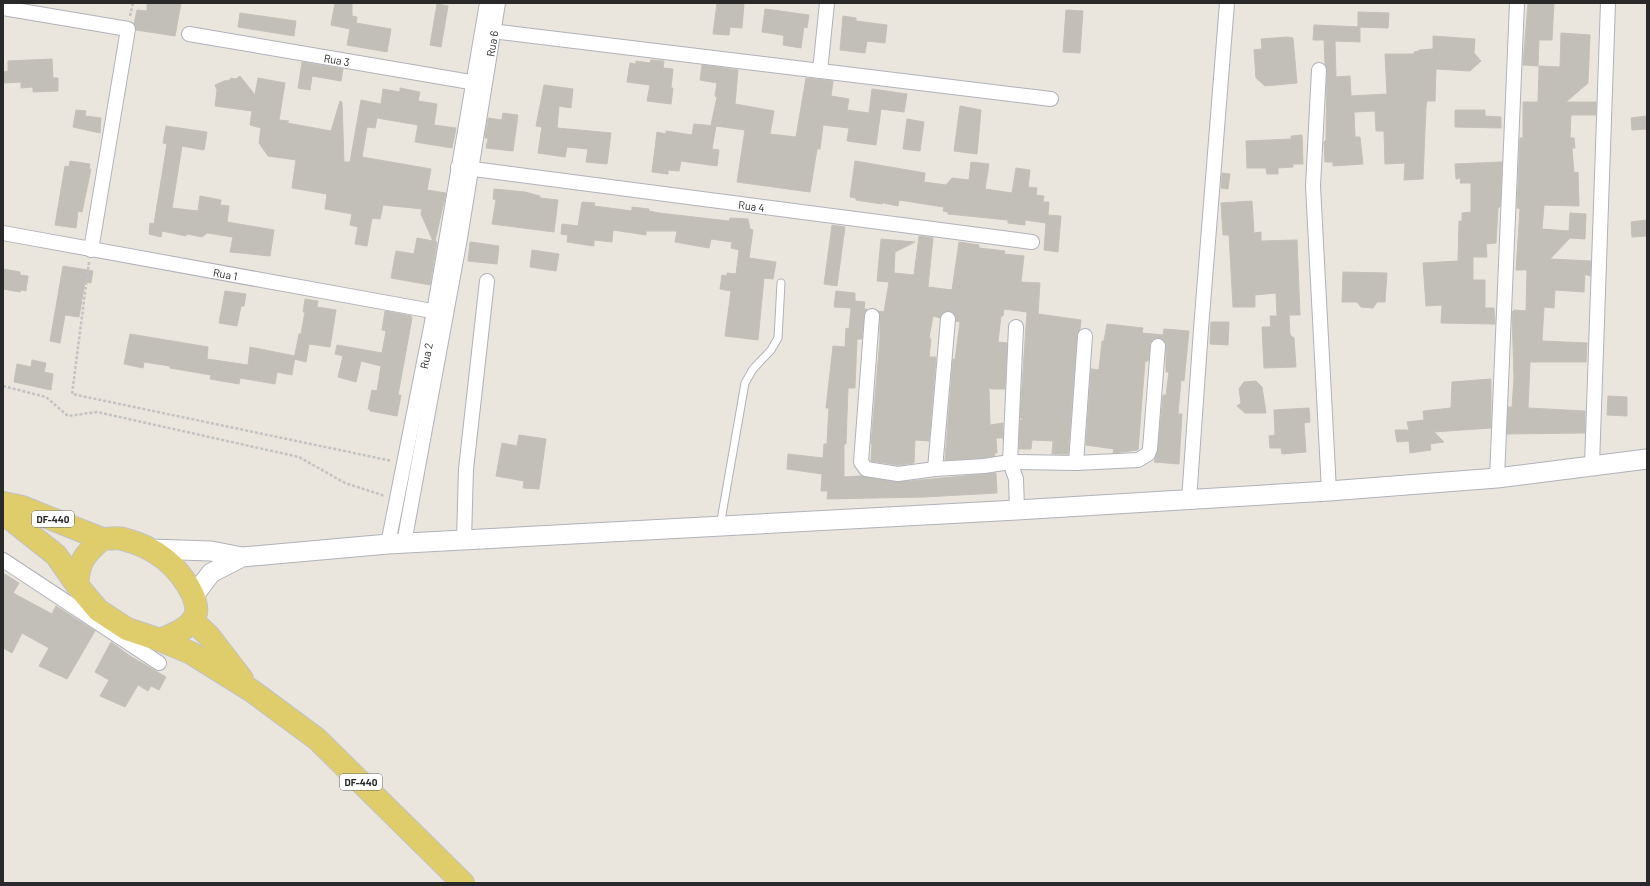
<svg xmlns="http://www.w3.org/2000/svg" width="1650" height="886" font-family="Barlow,sans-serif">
	<rect width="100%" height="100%" fill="#eae5dd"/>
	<!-- building -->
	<path fill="#c2bfb9" stroke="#c5c1b7" d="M147 3H181L175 36 136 30 134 24 137 10 147 11Z
		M335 3H352V16L357 17 356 23 391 29 387 52 347 45 350 29 331 25Z
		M717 3H744L742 28 730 27 729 35 713 34Z
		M1528 3H1554L1552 40H1539L1538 66 1523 65Z
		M437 4 448 6 441 47 430 45Z
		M765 9 809 15 807 28 804 27 801 48 783 45 784 36 782 35 762 32Z
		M1066 10 1083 11 1080 53 1063 52Z
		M1358 12 1389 13 1388 28 1358 27Z
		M240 13 296 21 294 36 238 27Z
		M843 16 856 18V21L887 25 885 43 867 41 865 53 840 50Z
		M1314 25 1360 27V42L1335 41 1336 77 1350 76 1351 96 1387 94 1385 54H1414V52L1419 51V50L1433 49V36L1475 39 1474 53 1481 61 1470 71 1436 69 1435 101H1427L1426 106 1423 179 1404 180 1405 163 1385 164 1384 131H1376L1375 111 1354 112 1355 137H1360L1363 164 1333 166V162H1325L1324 142 1326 140 1327 70 1325 64 1324 40H1313Z
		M1561 33 1590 35 1588 83 1566 102H1596V115H1571L1570 138H1574L1575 148H1572L1574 173 1578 172 1579 206 1544 205 1542 229 1569 231 1570 213 1586 214 1585 239 1570 238 1550 259 1591 261 1590 276 1585 274 1584 292 1555 290 1554 308 1544 307 1542 341 1587 343 1586 362H1530L1528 408 1585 411V433L1507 434 1508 407H1512L1514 378 1512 312 1514 310 1526 311 1527 270H1516L1520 209 1517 208 1520 138H1523V102H1538L1539 66 1560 67Z
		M1287 37 1293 38 1297 83 1265 86 1256 78 1254 50 1262 49 1261 39Z
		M52 59 53 78H58V91L33 92V87L21 88V82L3 83V72L8 71V61Z
		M651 60 664 61 663 68 673 69 671 88H673L671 104 647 101 650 85 627 82 630 63 636 64V61L650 63Z
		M302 62 343 69 341 81 312 76 310 90 298 88Z
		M702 65 738 70 735 104 774 111 770 134 796 137 806 78 833 81 831 96 849 99 847 110 869 113 872 89 907 94 904 112 881 109 876 145 847 141 849 128 823 125 820 149H817L810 192 737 182 745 130 716 126 712 149 719 150 717 166 681 161 679 171 668 170V174L652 172 657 132 666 134V131L692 135 694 124 715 126 711 125 717 97 715 96 717 83 700 80Z
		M240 76 255 95 258 78 285 83 279 120 289 121 287 123 331 131 340 101 342 102 344 162H350L361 100 381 104 383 89 400 92V88L420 92 418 101 437 104 434 125 456 128 452 148 415 142 418 125 377 118 375 128 367 127 362 157 431 169 427 190 446 193 435 241 437 242 430 285 391 278 396 251 414 254 417 238 433 241 421 214 422 209 383 205 380 219 372 218 367 246 355 244 358 227 350 225 352 214 325 209 327 194 292 188 296 160 268 156 259 143 261 128 250 125 252 111 215 106 217 90 215 85 224 81 230 80 231 78 236 79Z
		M544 85 573 89 571 108 559 106 557 128 611 133 607 164 586 162 588 149 567 147 565 157 538 153 542 127 536 126Z
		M960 106 981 110 977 154 954 151Z
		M76 110 86 111 85 116 101 118 100 133 73 127Z
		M1455 110H1485V116L1501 117V128L1455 127Z
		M503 113 518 115 513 151 486 148 488 138H485L488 118 502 120Z
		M1647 116V129L1632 130 1631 118Z
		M907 119 924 122 920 151 903 149Z
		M166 126 207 132 204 150 182 146 172 208 198 211 200 196 221 200 220 205 229 206 227 222 274 230 270 256 230 252 233 237 207 233 202 237 187 234 186 236 162 231 161 237 149 234 150 223 154 224 167 144 163 143Z
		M1302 135 1303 164H1293V167L1278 168V174H1267L1266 168H1247L1246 141 1291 139V136Z
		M70 161 90 164 89 169H91L82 212 78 211 76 228 55 225 65 166 69 167Z
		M855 161 925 173 924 182 946 185 952 178 969 180 971 162 989 164 985 189 1012 193 1016 168 1030 170 1028 187 1037 188 1036 195 1044 196 1043 202H1049L1048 215 1061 216 1058 252 1044 250 1046 223 1025 220V225L1008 223V220L948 214V212L943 211 944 207 899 200 898 206 884 203 885 201 882 204 856 200V198L850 197Z
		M1500 162H1502L1500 207H1498L1496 243 1486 244 1487 257H1473V280H1485V308H1494L1495 324 1441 323 1442 305 1426 306 1423 263 1458 261 1459 221H1462V213L1471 212V183H1460L1461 178 1456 179 1455 164Z
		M1222 173 1230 174 1228 189 1221 188Z
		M494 189 525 192 540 196V198L558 200 554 232 492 224 496 200 493 199Z
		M1252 201 1254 233 1261 232V241L1297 240 1300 315H1289L1290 335 1294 338 1296 367 1264 368 1262 327H1271L1270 316H1277L1276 293 1255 295V307H1233L1229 235H1223L1221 203Z
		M582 202 595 203 594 206 632 211V207L649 209V211L659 213 729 221 730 218 748 219 750 229 753 230 749 258 776 262 773 279 764 278 758 340 725 336 731 291 720 289 722 275 727 276V273L736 274 739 250 731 248 732 242 711 239 709 248 675 242 677 231H646V235L613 230 612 242 594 240V246L567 242 568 235 561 234 562 224 578 226Z
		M1647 220V236L1632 237 1631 222Z
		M832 225 845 227 837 286 824 284Z
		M919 236 933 238 928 287 952 290 959 242 979 245V248L1005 251 1004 254 1024 256 1021 282 1040 283 1038 314 1081 320 1080 329 1077 335 1068 454H1052L1053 441 1032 440 1031 449H1019L1020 420H1023L1020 417 1027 312 1004 309 1003 316H1001L998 342 1007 343 1005 389H991L989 387 990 425 1003 423V438H996L997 453H994L995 456 983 458 945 460 953 359 955 360 960 322 956 321 953 312 948 311 944 312 940 318 933 316 929 338 931 339 929 357H936L929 441 915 440 914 463 898 465 871 461 872 444H871L880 339V317L878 311 884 312 889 282 877 281 881 239 915 242 895 252 894 273 914 275Z
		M470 242 499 246 497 264 468 261Z
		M532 250 559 254 556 271 530 267Z
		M63 266 93 271 91 283 85 282 79 317 65 315 60 343 50 341Z
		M3 269 20 272V275L28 276 26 291 21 290 20 292 3 289Z
		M1343 272 1387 273 1385 302H1377L1373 308 1361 307 1357 302H1342Z
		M225 291 246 294 244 306H241L237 326 219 323Z
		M836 291 855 293V301L865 302 864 309H867L864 315 862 339H857L855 388H848L846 444H844V477L861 476 899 482 996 473 997 493 924 497 827 499 828 491H821L822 474 787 469 788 454 823 458 824 444H827L828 424 829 408H826L833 346 845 347 846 328 849 329 851 308 834 307Z
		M305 299 318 301 317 307 336 310 330 347 309 344 306 362 294 359 299 334H301L305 312H303Z
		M385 311 411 316 412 318 398 395H401L397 416 370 411V409H368L372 390 377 391 381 366 361 361 356 382 338 377 343 356 335 354 337 345 382 353 386 331 382 330Z
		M1211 322H1229L1228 345 1210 344Z
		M1107 324 1143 328 1142 333 1163 335 1164 329 1189 331 1184 381 1181 380 1178 414H1182L1179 464 1154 462 1158 450 1163 395H1166L1169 372H1166V343L1159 338 1151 342 1148 361H1145L1138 450 1113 453 1114 449 1086 445 1091 369 1099 370 1102 341H1104Z
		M130 334 208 347 207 359 248 365 250 347 295 356 292 375 277 372 275 384 240 378 239 384 210 379 211 375 170 368V366L144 362 143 368 124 364Z
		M32 360 46 363 44 372 53 374 51 390 14 382 17 364 31 367Z
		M1491 379V428L1434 432 1444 442 1430 444 1431 450 1410 453 1409 441 1397 442 1395 430H1409L1407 422 1424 420 1423 411 1451 408 1452 382Z
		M1256 381 1262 387 1266 413H1245L1237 406 1241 403 1239 389 1244 382Z
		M1608 396 1627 397V416L1607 415Z
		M1309 408 1310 422 1304 423 1306 452 1282 454 1281 448H1270L1269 436 1275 435 1274 410Z
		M519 435 546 439 539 489 523 488 524 481 496 476 502 443 517 446Z
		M3 573 19 583 13 593 52 614 56 606 95 631 67 679 39 666 49 648 22 633 12 653 3 648Z
		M111 642 130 656 166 677 159 690 151 686 148 691 138 685 125 707 100 696 109 680 95 672Z"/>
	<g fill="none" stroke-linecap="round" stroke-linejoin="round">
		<defs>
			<path id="lane" d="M720 526 745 383 753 369 771 350 778 338 781 283"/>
			<g id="street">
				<path d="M3 8 128 29 91 250"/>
				<path d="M483 30 1051 99"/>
				<path id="s1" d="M189 34 482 84"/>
				<path d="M1319 70 1313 186 1329 491"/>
				<path d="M820 71 827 3"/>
				<path id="s2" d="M458 167 1032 242"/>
				<path id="s3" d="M3 233 443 313"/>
				<path d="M872 316 861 462 866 469 898 474 935 469 984 466 1010 462 1076 463 1138 460 1148 454 1150 449 1158 346"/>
				<path d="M1016 327 1010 462 1016 479 1017 510"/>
				<path d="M1076 463 1085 336"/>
				<path d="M1592 465 1608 3"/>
				<path d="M935 469 948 319"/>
				<path d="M1497 478 1517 3"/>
				<path d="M1189 500 1201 329 1227 3"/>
				<path d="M464 540 466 469 487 281"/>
				<path id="s4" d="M404 543 460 238 498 3"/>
				<path id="s5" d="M388 544 434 312 487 3"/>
				<path d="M3 560 159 663"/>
			</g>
			<path id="secondary" d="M149 549 211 551 242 557 388 544 1017 510 1329 491 1497 478 1647 459
				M193 597 211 573 242 557"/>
			<path id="primary" d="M3 503 22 507 102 539
				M3 513 56 555 77 585
				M102 539C108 539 117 537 123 539 155 547 179 566 193 595 196 604 199 613 192 621 185 631 171 635 160 640L127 629 98 610 77 585C79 561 84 555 102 539Z
				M193 621 209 636 242 679
				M160 640 191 653 252 691 317 739 463 883"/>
		</defs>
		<!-- lane casing -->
		<use href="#lane" stroke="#b0b2bb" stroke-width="9"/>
		<!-- street casing -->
		<use href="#street" stroke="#b0b2bb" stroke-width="16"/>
		<!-- secondary casing -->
		<use href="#secondary" stroke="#b0b2bb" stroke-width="21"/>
		<!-- primary casing -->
		<use href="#primary" stroke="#c3c3c3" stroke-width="24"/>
		<!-- path -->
		<path stroke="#c3c3c3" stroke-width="2.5" stroke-dasharray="3 2" stroke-linecap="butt" d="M130 16 133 3
			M89 262 72 394 392 461
			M3 386 46 397 68 416 97 412 299 457 345 483 385 496"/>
		<!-- lane -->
		<use href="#lane" stroke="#fff" stroke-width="7"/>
		<!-- street -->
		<use href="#street" stroke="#fff" stroke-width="14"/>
		<!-- secondary -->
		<use href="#secondary" stroke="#fff" stroke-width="19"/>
		<!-- primary -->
		<use href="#primary" stroke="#dfcd6c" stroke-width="22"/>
	</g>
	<g text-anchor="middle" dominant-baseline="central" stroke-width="3" stroke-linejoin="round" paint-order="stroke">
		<!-- shield labels -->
		<g fill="#fff" stroke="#696969" stroke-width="1">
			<rect x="32" y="511" width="42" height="16" rx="3"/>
			<rect x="340" y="774" width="42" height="16" rx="3"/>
		</g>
		<g font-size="10" font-weight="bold" fill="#292929">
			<text x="53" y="519">DF-440</text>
			<text x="361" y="782">DF-440</text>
		</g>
		<!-- street labels -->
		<g font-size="11" fill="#292929" stroke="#fff">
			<text stroke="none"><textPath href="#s4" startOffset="507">Rua 6</textPath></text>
			<text stroke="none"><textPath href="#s1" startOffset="150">Rua 3</textPath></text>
			<text stroke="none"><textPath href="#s2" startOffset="296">Rua 4</textPath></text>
			<text stroke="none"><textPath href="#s3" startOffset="226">Rua 1</textPath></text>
			<text stroke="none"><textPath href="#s5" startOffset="192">Rua 2</textPath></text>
		</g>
	</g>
	<!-- border -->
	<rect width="1650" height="886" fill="none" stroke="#292929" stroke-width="8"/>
</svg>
